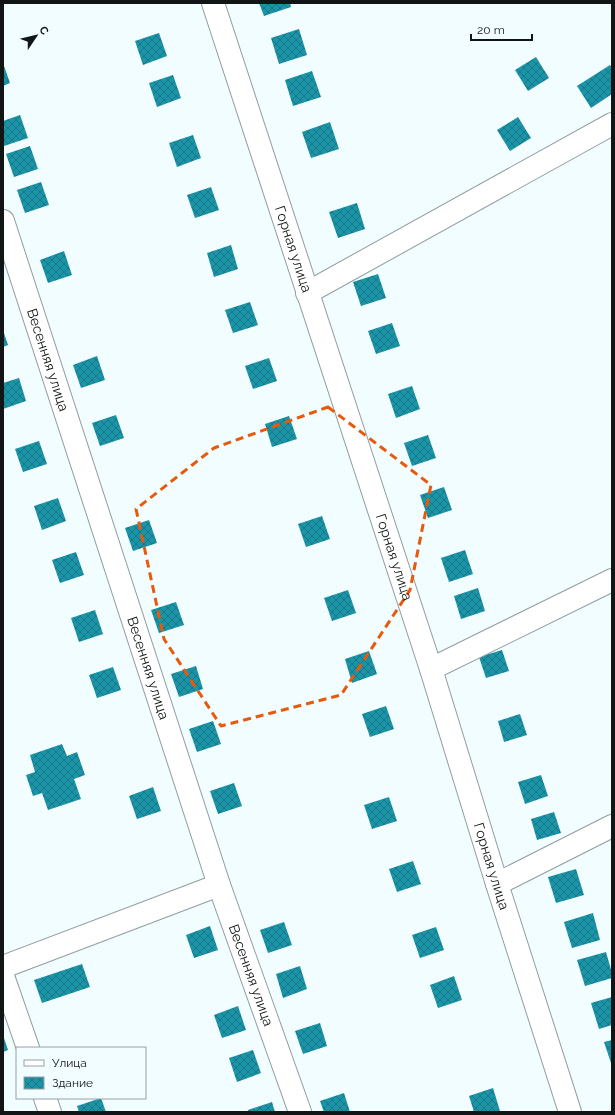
<svg xmlns="http://www.w3.org/2000/svg" width="615" height="1115" font-family="Raleway,sans-serif">
	<defs>
		<pattern id="building-cross-hatch" width="8" height="8" patternUnits="userSpaceOnUse"><rect width="8" height="8" fill="#1b94a7"/><path d="M0 0l8 8M0 8l8-8" fill="none" stroke="#177887"/></pattern>
	</defs>
	<rect width="100%" height="100%" fill="#f2fdff"/>
	<!-- building -->
	<path fill="url(#building-cross-hatch)" d="M259 3H290L291 7 264 16Z
		M299 29 307 55 279 64 271 38Z
		M159 33 167 56 143 65 135 41Z
		M536 57 549 78 528 91 515 70Z
		M3 63 10 83 3 86Z
		M610 65 612 68V94L591 108 577 86Z
		M312 71 321 97 293 106 285 80Z
		M173 75 181 98 157 107 149 83Z
		M20 115 28 138 4 146 3 121Z
		M518 117 531 138 510 151 497 130Z
		M330 122 339 149 311 158 302 132Z
		M193 135 201 158 177 167 169 143Z
		M30 146 38 169 14 177 6 154Z
		M41 182 49 205 25 213 17 190Z
		M211 187 219 210 195 218 187 195Z
		M357 203 365 229 338 238 329 212Z
		M231 245 238 269 214 277 207 253Z
		M64 251 72 275 48 283 40 260Z
		M378 274 386 298 361 306 353 282Z
		M250 302 258 325 233 333 225 310Z
		M392 323 400 346 376 354 368 331Z
		M3 330 8 345 3 347Z
		M97 356 105 380 81 388 73 365Z
		M269 358 277 381 253 389 245 366Z
		M19 378 26 401 3 409V383Z
		M412 386 420 409 396 418 388 394Z
		M116 415 124 438 100 446 92 423Z
		M289 416 297 439 272 447 265 424Z
		M428 435 436 458 412 466 404 443Z
		M39 441 47 464 23 472 15 449Z
		M444 487 452 510 428 518 420 495Z
		M58 498 66 521 42 530 34 506Z
		M322 516 330 539 306 547 298 524Z
		M149 520 157 543 133 551 125 528Z
		M465 550 473 574 449 582 441 558Z
		M76 552 84 575 60 583 52 560Z
		M478 588 485 611 461 619 454 596Z
		M348 590 356 613 332 621 324 598Z
		M176 602 184 625 159 633 151 610Z
		M95 610 103 634 79 642 71 618Z
		M502 650 509 671 486 678 479 657Z
		M369 651 377 674 352 683 345 659Z
		M196 666 203 689 179 697 171 674Z
		M113 667 121 690 97 698 89 675Z
		M386 706 394 729 370 737 362 714Z
		M520 714 527 735 504 742 498 721Z
		M213 721 221 744 197 752 189 729Z
		M62 744 67 756 77 752 85 775 74 779 81 799 48 810 42 793 33 796 26 775 35 772 30 755Z
		M541 775 548 796 525 804 518 782Z
		M234 783 242 806 218 814 210 791Z
		M153 787 161 811 137 819 129 796Z
		M389 797 397 821 372 829 364 805Z
		M554 812 561 833 537 840 531 819Z
		M413 861 421 884 397 892 389 869Z
		M576 869 584 895 556 903 548 877Z
		M593 913 600 940 572 948 564 922Z
		M284 922 292 945 268 953 260 930Z
		M210 926 218 950 194 958 186 935Z
		M436 927 444 950 420 958 412 935Z
		M606 952 612 973V978L585 986 577 960Z
		M82 964 90 987 42 1003 34 980Z
		M300 966 307 989 283 998 276 974Z
		M454 976 462 1000 438 1008 430 985Z
		M612 997V1025L599 1029 591 1003Z
		M238 1006 246 1030 222 1038 214 1015Z
		M320 1023 327 1046 303 1054 295 1031Z
		M3 1035 8 1050 3 1052Z
		M612 1040V1066L604 1042Z
		M253 1050 261 1073 237 1082 229 1058Z
		M493 1088 500 1111 474 1112 469 1096Z
		M344 1093 350 1112H324L320 1101Z
		M101 1098 106 1112H79L77 1106Z
		M272 1102 275 1112H248V1110Z"/>
	<g fill="none" stroke-linecap="round" stroke-linejoin="round">
		<defs>
			<g id="minor">
				<path id="s1" d="M213 3 431 669 497 884 570 1112"/>
				<path id="s2" d="M3 221 219 885 300 1112"/>
				<path d="M307 293 612 124"/>
				<path d="M431 669 612 580"/>
				<path d="M497 884 612 826"/>
				<path d="M3 967 219 885"/>
				<path d="M3 976 28 1048"/>
				<path d="M45 1098 50 1112"/>
			</g>
		</defs>
		<!-- minor casing -->
		<use href="#minor" stroke="#919d9f" stroke-width="24"/>
		<!-- minor -->
		<use href="#minor" stroke="#fff" stroke-width="22"/>
	</g>
	<!-- marked area -->
	<path fill="none" stroke="#e8590c" stroke-width="3" stroke-dasharray="8 5" stroke-linejoin="round" d="M328 407 431 485 410 590 341 695 221 726 164 639 136 509 214 448Z"/>
	<g text-anchor="middle" dominant-baseline="central" stroke-width="4" stroke-linejoin="round" paint-order="stroke">
		<!-- street labels -->
		<g font-size="14" fill="#111516" stroke="#f2fdff">
			<text stroke="none"><textPath href="#s1" startOffset="259">Горная улица</textPath></text>
			<text stroke="none"><textPath href="#s2" startOffset="146">Весенняя улица</textPath></text>
			<text stroke="none"><textPath href="#s1" startOffset="583">Горная улица</textPath></text>
			<text stroke="none"><textPath href="#s2" startOffset="470">Весенняя улица</textPath></text>
			<text stroke="none"><textPath href="#s1" startOffset="907">Горная улица</textPath></text>
			<text stroke="none"><textPath href="#s2" startOffset="794">Весенняя улица</textPath></text>
		</g>
	</g>
	<!-- border -->
	<rect width="615" height="1115" fill="none" stroke="#111516" stroke-width="8"/>
	<!-- legend -->
	<rect x="16" y="1047" width="130" height="52" fill="#f2fdff" stroke="#98a0a2"/>
	<rect x="24" y="1060" width="20" height="6" fill="#ffffff" stroke="#98a0a2"/>
	<text x="52" y="1067" font-size="12" fill="#111516">Улица</text>
	<rect x="24" y="1077" width="20" height="12" fill="url(#building-cross-hatch)" stroke="#98a0a2"/>
	<text x="52" y="1087" font-size="12" fill="#111516">Здание</text>
	<!-- north arrow -->
	<g transform="translate(36 36) rotate(55)" stroke="#f2fdff" stroke-width="3" paint-order="stroke">
	<path d="M0-3L7 15L0 10L-7 15Z" fill="#111516"/>
	<text y="-6" font-size="11" font-weight="bold" text-anchor="middle" fill="#111516">С</text>
	</g>
	<!-- scale -->
	<path d="M471 34v6h61v-6" fill="none" stroke="#111516" stroke-width="2"/>
	<text x="477" y="34" font-size="12" fill="#111516" stroke="#f2fdff" stroke-width="3" paint-order="stroke">20 m</text>
</svg>
